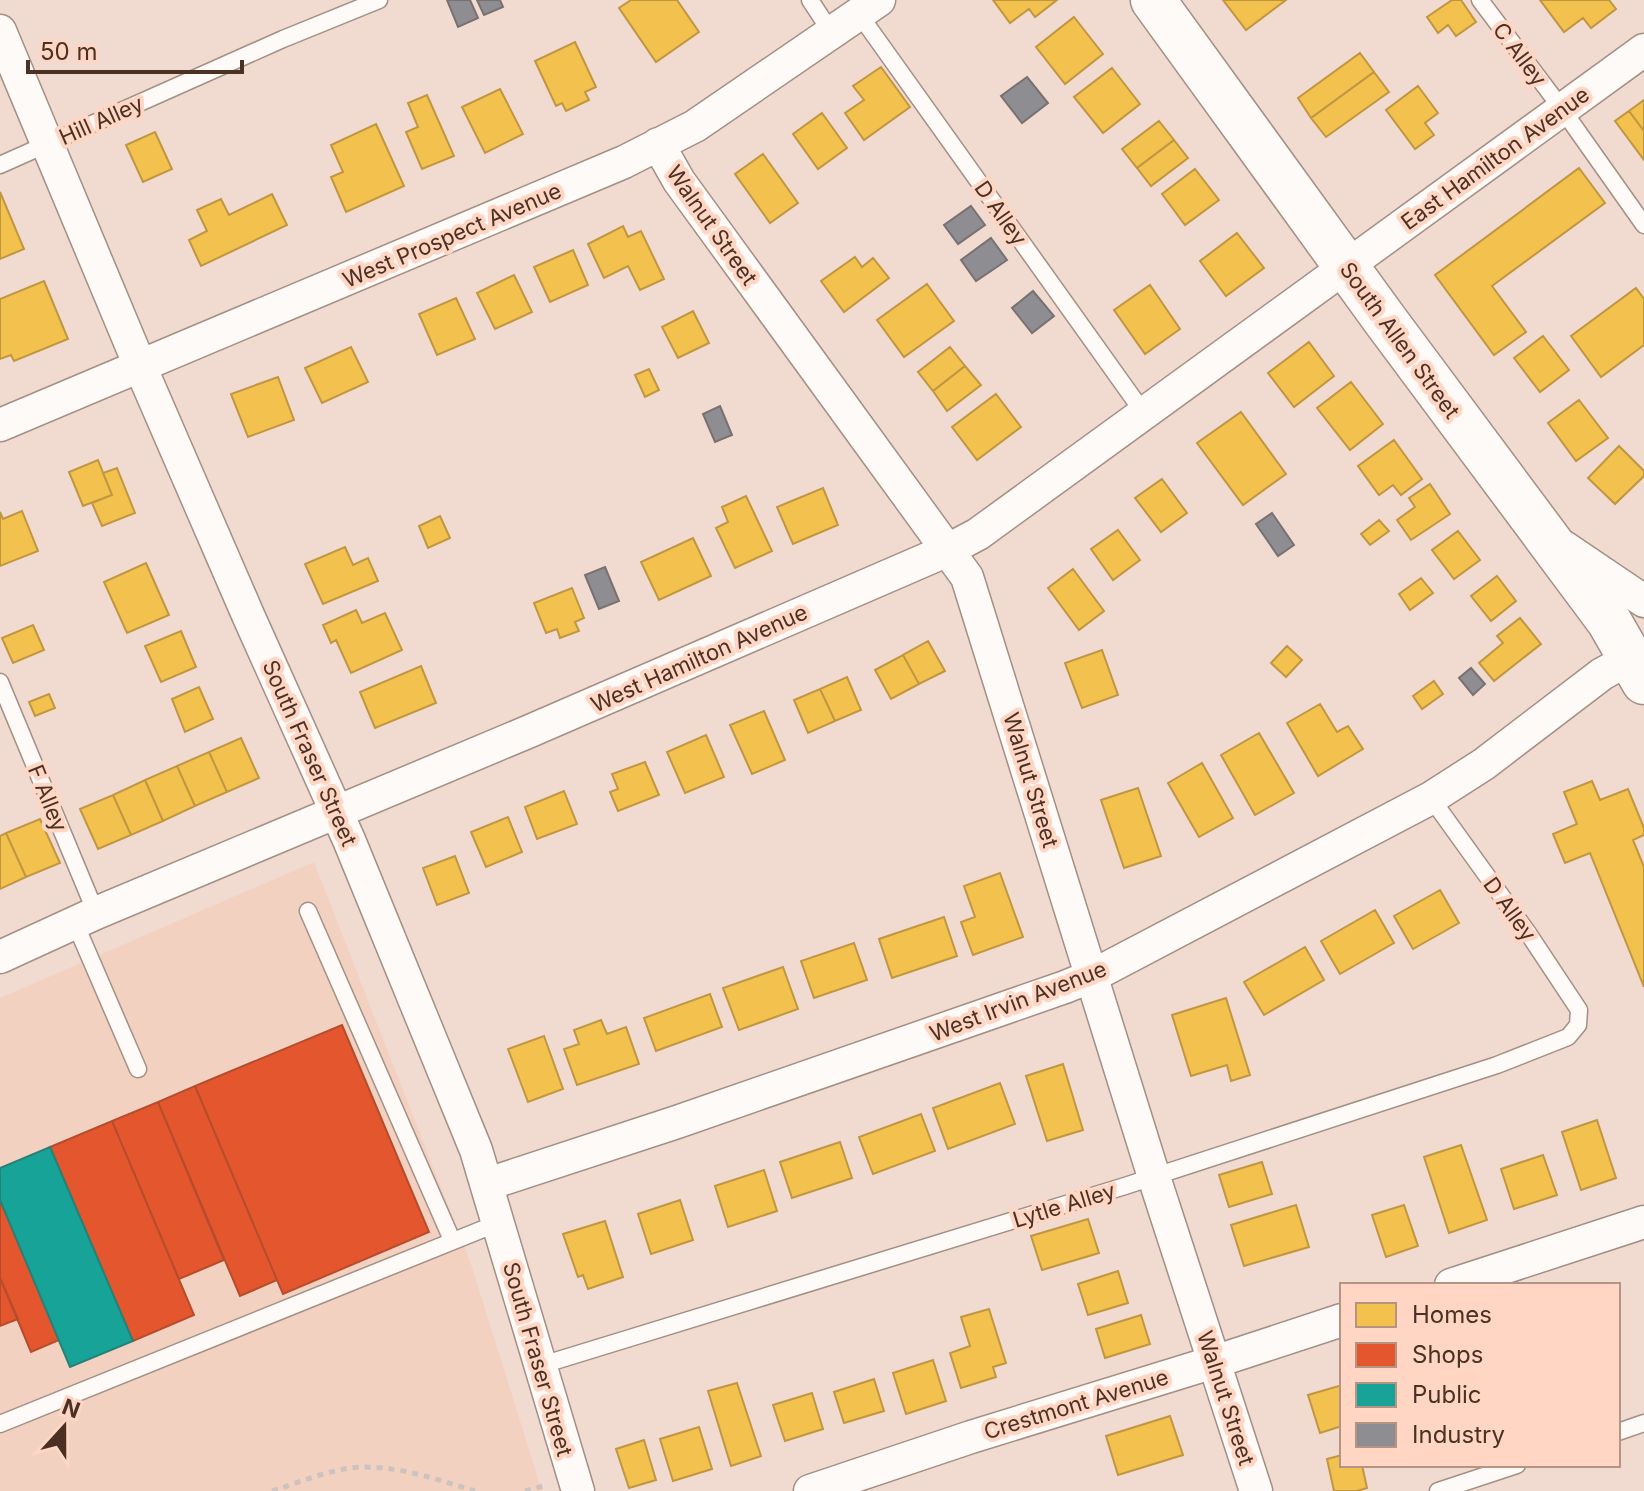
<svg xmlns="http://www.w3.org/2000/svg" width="1644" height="1491" font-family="Inter,sans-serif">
	<rect width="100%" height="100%" fill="#f1dbd0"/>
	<!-- built -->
	<path fill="#f3d1c1" d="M314 862 471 1264 542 1491H0V998Z"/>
	<!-- homes -->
	<path fill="#f2c14e" stroke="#c09641" stroke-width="2" d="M631 0H677L699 32 656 62 619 8Z
		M993 0H1057L1035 17 1029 9 1010 23Z
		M1223 0H1286L1246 30Z
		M1452 0H1461L1476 22 1456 36 1448 25 1438 33 1427 17Z
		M1540 0H1609L1616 9 1591 28 1583 18 1564 32Z
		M1074 17 1103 54 1065 84 1036 47Z
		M575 42 596 87 585 92 589 100 566 111 562 103 556 106 535 61Z
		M1360 53 1374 72 1311 118 1298 98Z
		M881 67 910 107 864 140 845 113 864 100 853 86Z
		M1112 68 1140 104 1103 133 1074 97Z
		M1374 72 1389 92 1326 137 1311 118Z
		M1418 86 1438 113 1425 123 1434 135 1415 149 1386 110Z
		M500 89 523 134 485 153 462 107Z
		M427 95 454 156 422 169 406 132 418 127 408 103Z
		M1644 100V131L1629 111Z
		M1629 111 1644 131V160L1615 121Z
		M822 113 847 148 818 169 793 134Z
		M1159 121 1174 140 1137 168 1122 149Z
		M376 124 404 186 346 212 331 177 343 172 331 145Z
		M155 132 172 169 143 182 126 145Z
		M1174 140 1188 158 1151 186 1137 168Z
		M763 154 798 203 770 223 735 174Z
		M1579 168 1605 203 1492 286 1526 332 1494 355 1435 275Z
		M1195 169 1219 200 1185 225 1162 194Z
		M0 192 24 249 0 259Z
		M272 194 287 225 201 266 189 240 207 231 197 210 221 199 229 215Z
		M623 226 628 237 641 231 664 279 640 290 628 266 604 278 588 244Z
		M1237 233 1264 268 1226 296 1200 261Z
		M573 250 588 285 550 302 534 267Z
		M855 257 862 267 873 258 889 278 844 312 821 281Z
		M514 275 532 312 495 329 477 293Z
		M44 281 68 339 14 361 11 355 0 359V299Z
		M927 284 954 321 904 357 877 320Z
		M1150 285 1180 329 1145 354 1114 310Z
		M1636 288 1644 299V345L1601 377 1571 336Z
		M456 298 475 339 437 355 419 314Z
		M693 311 709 343 678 358 662 327Z
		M1543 336 1569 370 1540 392 1514 358Z
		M1309 342 1334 376 1294 407 1268 373Z
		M351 347 368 382 322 403 305 368Z
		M950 347 965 366 933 391 918 372Z
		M965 366 981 385 947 411 933 391Z
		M649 369 659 390 645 397 635 375Z
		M278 377 294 420 248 437 231 394Z
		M1351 382 1383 424 1350 450 1317 408Z
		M996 394 1021 427 977 460 952 427Z
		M1579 400 1608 438 1576 461 1548 423Z
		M1241 412 1286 474 1243 505 1197 443Z
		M1394 440 1422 479 1401 495 1393 485 1379 495 1358 466Z
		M1619 446 1644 471V476L1615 504 1588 478Z
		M98 460 112 495 83 506 69 472Z
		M117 468 135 513 102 526 92 503 112 495 103 473Z
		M1162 479 1187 513 1161 532 1135 498Z
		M1430 484 1450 514 1411 540 1397 520 1415 507 1409 498Z
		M823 488 838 525 793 544 777 507Z
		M746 496 772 551 735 568 716 528 728 522 722 507Z
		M22 511 38 551 0 566V512L3 519Z
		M440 516 450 538 428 548 419 526Z
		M1379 520 1389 531 1370 545 1361 534Z
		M1118 530 1140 560 1113 580 1091 549Z
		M1458 531 1480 560 1454 579 1432 550Z
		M693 538 711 576 659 600 641 562Z
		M345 547 353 565 368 558 378 581 323 604 305 564Z
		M146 563 169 615 127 633 104 582Z
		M1073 569 1104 611 1079 630 1048 588Z
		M1497 576 1516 601 1491 621 1471 596Z
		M1421 578 1433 593 1410 610 1399 594Z
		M572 588 584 618 575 622 579 631 560 638 557 629 546 633 534 603Z
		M356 610 362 623 385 613 402 650 351 673 336 640 331 643 323 625Z
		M1520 618 1541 644 1494 681 1479 663 1503 643 1497 636Z
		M33 625 44 650 13 663 2 638Z
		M181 631 196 667 161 682 145 646Z
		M928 641 945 671 919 684 903 655Z
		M1287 646 1302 660 1286 677 1271 663Z
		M1102 650 1118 695 1082 708 1065 663Z
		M903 655 919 684 891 699 875 670Z
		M421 666 436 703 375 728 360 692Z
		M847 677 861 710 835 721 820 689Z
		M1434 681 1443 694 1422 709 1413 696Z
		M199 687 213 719 185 732 172 699Z
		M820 689 835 721 808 733 794 700Z
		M49 694 55 708 35 716 29 702Z
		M1320 704 1337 732 1348 726 1363 749 1318 776 1287 723Z
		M764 711 785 760 752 774 730 725Z
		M1259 733 1294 793 1255 815 1221 755Z
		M706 735 724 777 685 793 667 752Z
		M241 738 259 778 227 792 209 752Z
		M209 752 227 792 195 806 177 766Z
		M645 762 659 795 618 811 610 792 618 789 612 774Z
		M1202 763 1233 818 1199 837 1168 783Z
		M177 766 195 806 163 821 145 780Z
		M145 780 163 821 131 835 113 795Z
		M1592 781 1600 800 1628 789 1644 828V835L1633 840 1644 867V987L1590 853 1565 863 1553 834 1577 824 1564 792Z
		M1138 788 1161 856 1124 868 1101 800Z
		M564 791 577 824 537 839 525 807Z
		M113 795 131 835 98 849 80 809Z
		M508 817 522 852 486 867 471 832Z
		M40 819 60 863 26 877 6 833Z
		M6 833 26 877 0 889V836Z
		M455 856 469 893 437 905 423 868Z
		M1000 873 1023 937 973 955 961 922 975 917 964 886Z
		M1440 890 1459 923 1413 949 1394 916Z
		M1375 910 1394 943 1340 974 1321 941Z
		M944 917 957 956 892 978 879 939Z
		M854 943 867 980 814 998 801 961Z
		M1305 947 1324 980 1264 1015 1244 982Z
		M783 967 798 1009 739 1030 723 988Z
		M710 994 722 1027 656 1051 644 1018Z
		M1226 998 1250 1075 1231 1081 1227 1065 1191 1076 1172 1015Z
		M601 1020 607 1034 626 1027 639 1064 577 1085 564 1049 579 1044 574 1030Z
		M544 1036 563 1089 528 1102 508 1049Z
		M1063 1064 1083 1130 1047 1141 1026 1076Z
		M1000 1083 1015 1124 948 1149 933 1108Z
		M921 1114 935 1151 873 1174 859 1137Z
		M1597 1120 1616 1178 1581 1190 1562 1132Z
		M840 1142 852 1178 792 1198 780 1162Z
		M1461 1145 1487 1220 1449 1233 1424 1157Z
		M1543 1155 1557 1195 1514 1209 1501 1169Z
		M1262 1162 1272 1194 1229 1207 1219 1175Z
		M764 1170 777 1211 728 1227 715 1186Z
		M680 1200 693 1240 651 1254 638 1214Z
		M1296 1205 1309 1247 1244 1266 1231 1225Z
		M1404 1205 1418 1246 1386 1257 1372 1215Z
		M1088 1219 1099 1253 1042 1270 1031 1236Z
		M605 1221 623 1277 588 1289 583 1275 578 1277 563 1234Z
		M1118 1271 1128 1303 1088 1315 1078 1284Z
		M989 1309 1006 1363 993 1367 996 1377 961 1388 950 1353 970 1346 961 1317Z
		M1141 1315 1150 1344 1105 1358 1096 1329Z
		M933 1360 946 1401 906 1414 893 1373Z
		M874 1379 884 1411 844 1423 834 1392Z
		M737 1383 761 1456 731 1466 708 1391Z
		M1342 1385V1426L1320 1433 1308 1395Z
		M812 1393 823 1429 785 1441 773 1405Z
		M1170 1416 1183 1455 1118 1475 1106 1436Z
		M699 1427 712 1469 673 1481 660 1439Z
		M644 1440 656 1480 629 1488 616 1449Z
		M1342 1455V1465H1362L1367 1488 1357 1491H1334L1327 1459Z"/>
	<!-- shops -->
	<path fill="#e4572e" stroke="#b64c2b" stroke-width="2" d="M342 1025 429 1232 283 1294 195 1086Z
		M195 1086 277 1280 240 1296 158 1102Z
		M158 1102 224 1260 179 1279 112 1121Z
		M112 1121 194 1315 133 1341 50 1147Z
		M0 1200 59 1340 31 1352 0 1278Z
		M0 1278 18 1319 0 1326Z"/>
	<!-- public -->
	<path fill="#17a398" stroke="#278175" stroke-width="2" d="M50 1147 133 1341 70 1367 0 1200V1168Z"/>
	<!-- industry -->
	<path fill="#8d8d92" stroke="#797171" stroke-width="2" d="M447 0H470L478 18 458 27Z
		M477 0H500L503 7 484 15Z
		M1027 77 1048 103 1022 123 1001 96Z
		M971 206 985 225 958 244 944 225Z
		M991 238 1007 260 976 281 961 260Z
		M1033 291 1054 316 1032 333 1012 308Z
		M720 406 732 435 715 442 703 414Z
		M1272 513 1294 545 1278 556 1256 524Z
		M605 567 619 601 599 609 585 575Z
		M1471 668 1485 684 1473 695 1459 678Z"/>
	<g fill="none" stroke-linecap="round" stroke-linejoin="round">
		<defs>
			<path id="lane" d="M810 0 831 32
				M1480 0 1562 109 1644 225
				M859 14 1143 412
				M0 165 283 39 379 0
				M0 682 96 913
				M308 911 452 1240
				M75 923 138 1069
				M542 1365 1125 1186 1497 1065 1568 1037 1578 1025 1579 1010 1528 933 1431 798
				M0 1424 498 1223
				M1618 1432 1644 1423
				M1438 1491 1517 1465"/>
			<path id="street" d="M0 31 140 366 248 615 349 840 476 1150 578 1491
				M658 144 679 181 967 577 1154 1177 1256 1491
				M0 425 624 162 695 126 879 0
				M1564 547 1644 601
				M0 957 96 913 530 731 948 550 978 534 1644 50
				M488 1184 677 1122 1065 987 1092 976 1431 798 1484 764 1602 674 1631 658H1644
				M1451 1285 1644 1222
				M810 1491 971 1437 1214 1362 1342 1320"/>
			<path id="secondary" d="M1153 0 1385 320 1609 621 1644 682"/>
		</defs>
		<!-- lane casing -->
		<use href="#lane" stroke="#a38f84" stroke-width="19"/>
		<!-- street casing -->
		<use href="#street" stroke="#a38f84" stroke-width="35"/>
		<!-- secondary casing -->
		<use href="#secondary" stroke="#a38f84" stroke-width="47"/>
		<!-- path -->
		<path stroke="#cdc2be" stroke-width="5" stroke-dasharray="6 6" stroke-linecap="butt" d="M272 1491C294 1484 316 1475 339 1470 385 1460 431 1478 475 1491
			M525 1491 547 1485"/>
		<!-- lane -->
		<use href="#lane" stroke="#fdfaf8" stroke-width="16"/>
		<!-- street -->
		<use href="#street" stroke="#fdfaf8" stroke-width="32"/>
		<!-- secondary -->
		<use href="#secondary" stroke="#fdfaf8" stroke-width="44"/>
	</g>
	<g text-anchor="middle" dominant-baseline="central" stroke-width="8" stroke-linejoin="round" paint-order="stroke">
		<!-- street labels -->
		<g font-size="22" fill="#4b3124" stroke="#fed6c3">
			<text transform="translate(1520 54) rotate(53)">C Alley</text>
			<text transform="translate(101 120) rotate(-24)">Hill Alley</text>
			<text transform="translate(1495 158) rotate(-36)">East Hamilton Avenue</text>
			<text transform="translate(1001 213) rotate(55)">D Alley</text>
			<text transform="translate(712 225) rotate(55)">Walnut Street</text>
			<text transform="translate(452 235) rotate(-23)">West Prospect Avenue</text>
			<text transform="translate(1400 340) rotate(54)">South Allen Street</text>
			<text transform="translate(699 658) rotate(-24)">West Hamilton Avenue</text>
			<text transform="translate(310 753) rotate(66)">South Fraser Street</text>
			<text transform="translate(1031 780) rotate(73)">Walnut Street</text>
			<text transform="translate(48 798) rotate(68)">F Alley</text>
			<text transform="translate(1510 909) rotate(54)">D Alley</text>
			<text transform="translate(1018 1001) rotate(-21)">West Irvin Avenue</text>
			<text transform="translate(1064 1205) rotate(-17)">Lytle Alley</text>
			<text transform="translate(538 1359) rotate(74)">South Fraser Street</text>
			<text transform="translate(1226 1398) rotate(72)">Walnut Street</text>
			<text transform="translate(1076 1404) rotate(-17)">Crestmont Avenue</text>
		</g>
	</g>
	<!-- legend -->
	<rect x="1340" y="1283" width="280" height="184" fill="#fed6c3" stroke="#b69483" stroke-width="2"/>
	<rect x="1356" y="1303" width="40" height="24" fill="#f2c14e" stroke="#b69483" stroke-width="2"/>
	<text x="1412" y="1323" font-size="24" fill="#4b3124">Homes</text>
	<rect x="1356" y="1343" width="40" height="24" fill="#e4572e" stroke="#b69483" stroke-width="2"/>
	<text x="1412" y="1363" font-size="24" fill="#4b3124">Shops</text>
	<rect x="1356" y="1383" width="40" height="24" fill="#17a398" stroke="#b69483" stroke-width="2"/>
	<text x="1412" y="1403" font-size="24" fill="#4b3124">Public</text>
	<rect x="1356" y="1423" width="40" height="24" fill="#8d8d92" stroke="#b69483" stroke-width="2"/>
	<text x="1412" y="1443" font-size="24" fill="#4b3124">Industry</text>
	<!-- north arrow -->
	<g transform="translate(64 1427) rotate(21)" stroke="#fed6c3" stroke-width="6" paint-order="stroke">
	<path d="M0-6L14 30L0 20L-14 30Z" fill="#4b3124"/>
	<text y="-12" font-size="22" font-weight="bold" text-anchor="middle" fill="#4b3124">N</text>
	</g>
	<!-- scale -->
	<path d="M28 60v12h214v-12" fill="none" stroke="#4b3124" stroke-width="4"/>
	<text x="40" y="60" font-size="24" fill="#4b3124" stroke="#fed6c3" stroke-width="6" paint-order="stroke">50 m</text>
</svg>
